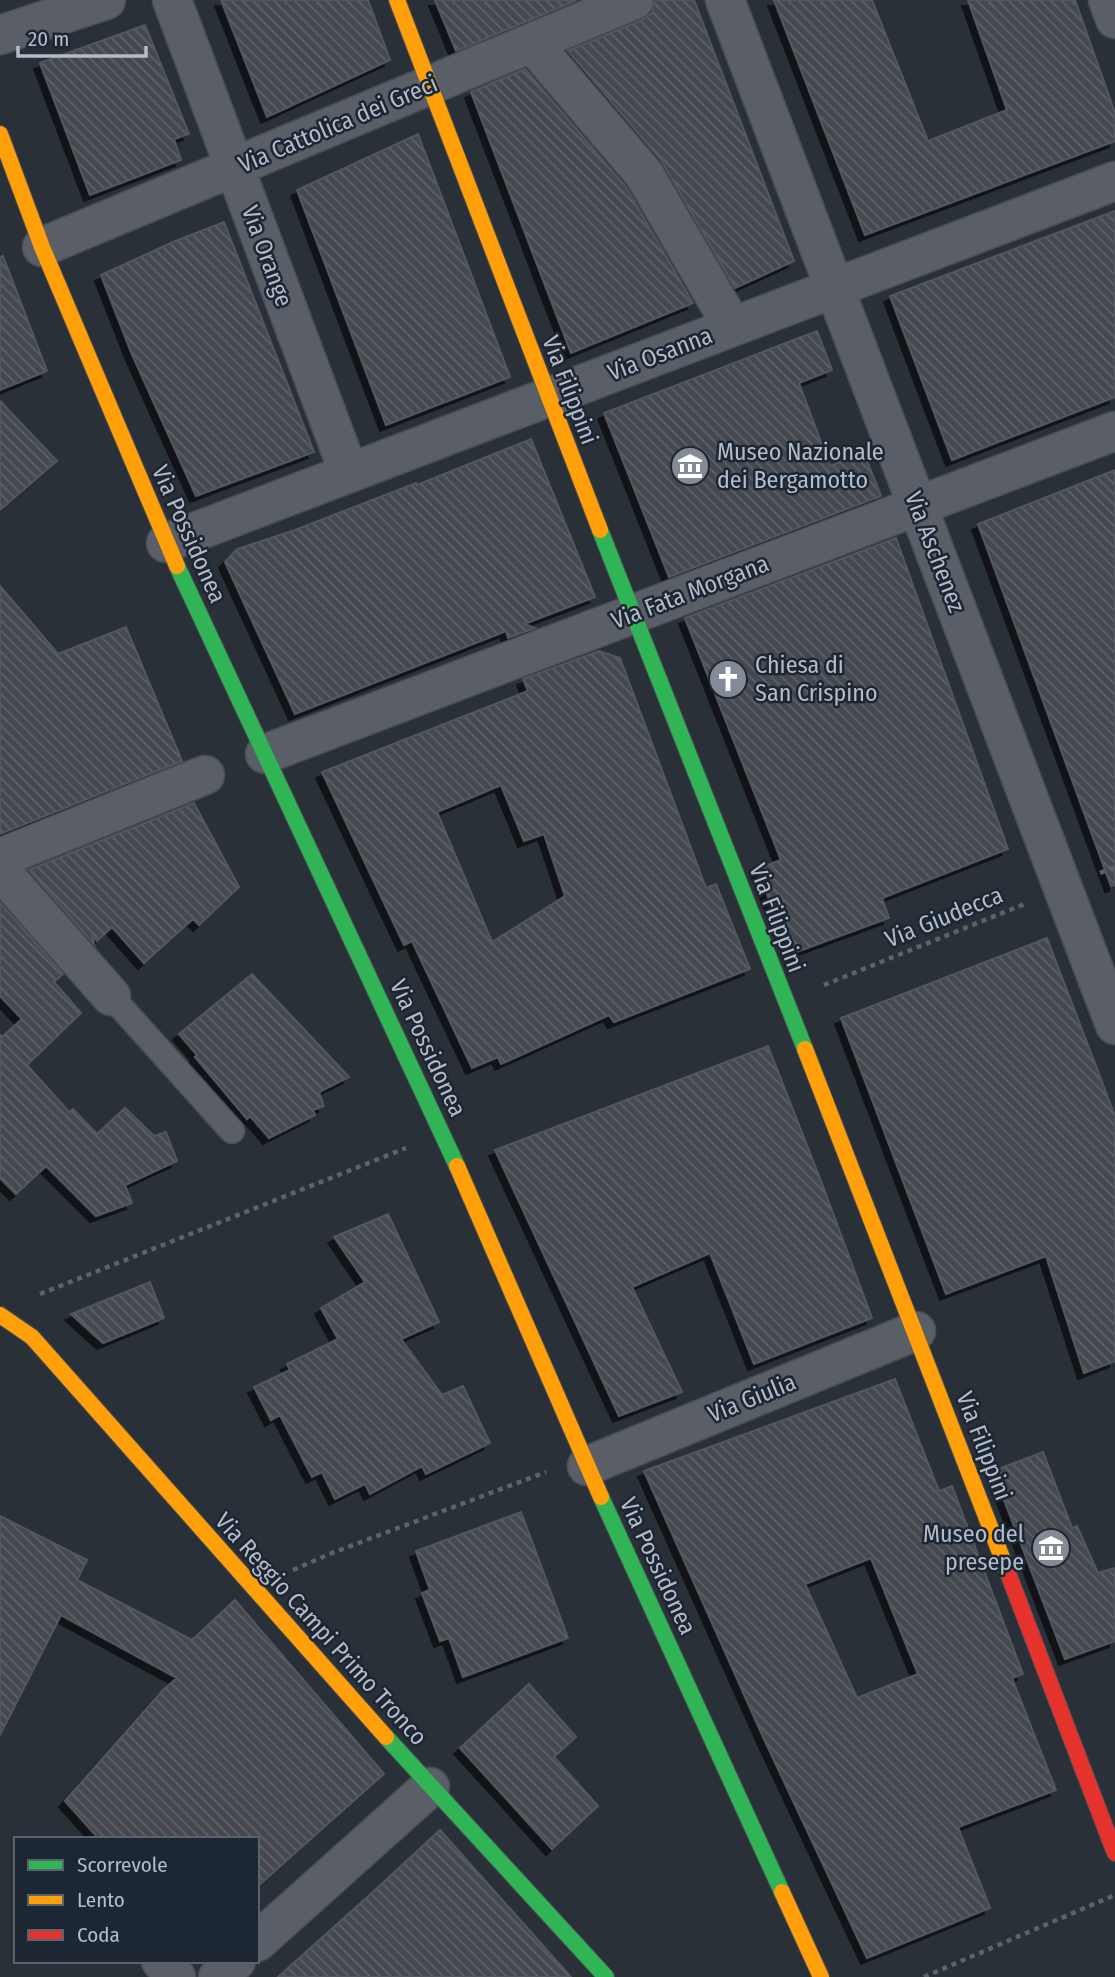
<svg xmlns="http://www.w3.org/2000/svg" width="1115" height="1977" font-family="'Fira Sans Condensed',sans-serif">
	<defs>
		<pattern id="building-back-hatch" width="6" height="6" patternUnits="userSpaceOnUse" patternTransform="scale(1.75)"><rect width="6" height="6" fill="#444950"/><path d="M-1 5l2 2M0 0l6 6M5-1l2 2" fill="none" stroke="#5d6168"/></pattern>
		<filter id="shadow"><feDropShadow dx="-6" dy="6" stdDeviation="0" flood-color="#0009"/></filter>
	</defs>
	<rect width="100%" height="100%" fill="#2a3038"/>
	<!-- building -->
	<path fill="url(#building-back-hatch)" stroke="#52575f" stroke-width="2" fill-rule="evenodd" filter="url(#shadow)" d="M221 0H368L390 60 267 117Z
		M435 0H577L456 51Z
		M655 0H694L794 261 735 288 661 160 568 51 642 20 652 13Z
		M774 0H872L928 141 1007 110 968 0H1075L1115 113V141L865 235Z
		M145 25 189 134 174 139 181 160 90 195 40 63Z
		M525 69 626 187 693 303 571 353 471 92Z
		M418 134 510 377 386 425 297 190Z
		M1115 211V397L952 460 890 296Z
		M224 222 314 452 196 496 131 352 101 275 173 242Z
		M3 256 47 371 0 390V257Z
		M817 331 832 370 799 383 830 466 864 453 881 496 669 577 604 413Z
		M0 401 57 461 0 510Z
		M531 439 595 597 524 624 535 628 508 638 506 631 295 714 225 562 237 549 295 530 416 483 417 485Z
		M1115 470V885L1111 886 978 524Z
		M896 538 1008 849 882 898 889 918 791 954 757 869 781 860 685 618Z
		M0 586 58 654 126 627 182 761 0 834Z
		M599 651 620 658 706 888 716 884 750 969 614 1022 609 1015 501 1064 498 1057 472 1068 412 941 404 945 322 772 528 691 523 679ZM501 785 524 841 544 834 565 896 492 942 437 812Z
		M194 803 239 887 199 925 193 919 144 963 112 927 97 941 92 934 94 944 29 870Z
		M0 903 63 974 54 982 81 1013 27 1065 69 1112 73 1109 97 1134 125 1108 154 1136 166 1132 177 1161 125 1185 132 1203 96 1216 46 1166 16 1194 0 1178V1035L2 1037 22 1019 0 996Z
		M1047 938 1115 1116V1361L1084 1373 1046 1256 946 1294 841 1018Z
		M252 974 349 1077 319 1092 324 1106 313 1110 315 1115 269 1138 250 1116 247 1119 195 1057 197 1055 179 1034Z
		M768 1046 821 1181 872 1318 754 1364 710 1253 632 1287 682 1392 619 1416 495 1150Z
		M388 1214 439 1322 401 1339 442 1395 463 1386 490 1443 426 1474 422 1466 370 1494 365 1484 335 1499 322 1472 312 1477 280 1415 271 1420 254 1387 290 1370 287 1364 338 1339 321 1308 365 1282 334 1237Z
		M150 1282 164 1318 103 1343 71 1314Z
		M895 1379 939 1491 952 1486 1023 1674 1012 1678 1056 1790 958 1827 990 1908 867 1958 764 1739 644 1471ZM871 1558 918 1674 857 1698 805 1584Z
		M1043 1452 1072 1528 1077 1526 1098 1573 1115 1568V1641L1065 1659 993 1471Z
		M521 1512 568 1638 463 1677 449 1638 440 1641 422 1593 430 1590 416 1551Z
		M0 1516 87 1560 77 1580 192 1640 235 1600 384 1774 257 1887V1839H99L65 1801 164 1689 177 1678 61 1615 0 1735Z
		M529 1684 576 1737 554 1757 598 1806 552 1849 460 1748Z
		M440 1830 571 1977H278L374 1891Z"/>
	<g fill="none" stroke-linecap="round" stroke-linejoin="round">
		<defs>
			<path id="lane" d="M111 996 232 1131"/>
			<path id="street" d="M172 0 349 473
				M725 0 1115 1025
				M1108 0 1115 19
				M0 35 106 0
				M532 43 644 174 732 326
				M42 247 634 0
				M166 543 1115 181
				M265 754 1115 431
				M0 858 205 775
				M0 870 111 996
				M587 1466 916 1331
				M257 1942 430 1787
				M161 1961 176 1977
				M218 1977 236 1961"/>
			<path id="fast" d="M600 530 805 1049
				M177 566 457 1166
				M601 1497 782 1892
				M386 1737 606 1977"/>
			<path id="slow" d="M397 0 600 530
				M0 134 42 247 177 566
				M805 1049 1006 1568
				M457 1166 601 1497
				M0 1315 32 1337 386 1737
				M782 1892 821 1977"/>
			<path id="jam" d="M1006 1568 1115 1853"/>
		</defs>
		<!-- lane casing -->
		<use href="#lane" stroke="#484c53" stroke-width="27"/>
		<!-- street casing -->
		<use href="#street" stroke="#484c53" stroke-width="41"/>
		<!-- fast casing -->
		<use href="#fast" stroke="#484c53" stroke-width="18"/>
		<!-- slow casing -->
		<use href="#slow" stroke="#484c53" stroke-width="18"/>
		<!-- jam casing -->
		<use href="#jam" stroke="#484c53" stroke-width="18"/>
		<!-- path -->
		<path stroke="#5d636a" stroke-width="4.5" stroke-dasharray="5 5" stroke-linecap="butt" d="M1100 873 1115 867
			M824 985 1027 903
			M40 1294 406 1148
			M293 1570 332 1553 546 1472
			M924 1977 1115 1895"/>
		<!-- lane -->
		<use href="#lane" stroke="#5a5e66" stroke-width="24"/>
		<!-- street -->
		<use href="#street" stroke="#5a5e66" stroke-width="38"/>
		<!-- fast -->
		<use href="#fast" stroke="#30b455" stroke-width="16"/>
		<!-- slow -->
		<use href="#slow" stroke="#ff9f0a" stroke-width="16"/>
		<!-- jam -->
		<use href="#jam" stroke="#e5322d" stroke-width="16"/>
	</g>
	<!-- icons -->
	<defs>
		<symbol id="museum-disc" viewBox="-11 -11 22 22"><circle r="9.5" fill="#848b96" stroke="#1d2633"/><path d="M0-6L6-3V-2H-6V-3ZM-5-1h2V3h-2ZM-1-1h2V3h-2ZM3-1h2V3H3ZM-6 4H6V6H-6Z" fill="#fff"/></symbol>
		<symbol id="church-disc" viewBox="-11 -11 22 22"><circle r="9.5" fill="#848b96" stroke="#1d2633"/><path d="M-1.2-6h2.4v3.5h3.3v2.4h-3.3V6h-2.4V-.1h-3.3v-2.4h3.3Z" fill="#fff"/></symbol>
	</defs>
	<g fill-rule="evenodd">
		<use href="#museum-disc" x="668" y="444" width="44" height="44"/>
		<use href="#church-disc" x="706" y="657" width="44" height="44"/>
		<use href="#museum-disc" x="1029" y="1526" width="44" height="44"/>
	</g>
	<g text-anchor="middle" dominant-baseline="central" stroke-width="5" stroke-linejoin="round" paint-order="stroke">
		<!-- street labels -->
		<g font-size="24" fill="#b4bcc9" stroke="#1d2633">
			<text transform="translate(338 124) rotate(-23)">Via Cattolica dei Greci</text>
			<text transform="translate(267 256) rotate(70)">Via Orange</text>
			<text transform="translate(660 354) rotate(-21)">Via Osanna</text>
			<text transform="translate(570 390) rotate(69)">Via Filippini</text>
			<text transform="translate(189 534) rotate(66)">Via Possidonea</text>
			<text transform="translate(935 552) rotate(69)">Via Aschenez</text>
			<text transform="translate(690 592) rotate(-21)">Via Fata Morgana</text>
			<text transform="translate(944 917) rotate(-22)">Via Giudecca</text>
			<text transform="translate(777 918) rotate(69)">Via Filippini</text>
			<text transform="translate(428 1048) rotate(65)">Via Possidonea</text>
			<text transform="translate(752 1398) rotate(-22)">Via Giulia</text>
			<text transform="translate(984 1446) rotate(69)">Via Filippini</text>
			<text transform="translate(658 1566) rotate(65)">Via Possidonea</text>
			<text transform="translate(321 1629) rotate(48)">Via Reggio Campi Primo Tronco</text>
		</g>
		<!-- poi labels -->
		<g font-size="24" fill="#b4bcc9" stroke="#1d2633" text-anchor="start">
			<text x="717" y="452">Museo Nazionale<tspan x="717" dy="28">dei Bergamotto</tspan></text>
			<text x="755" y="665">Chiesa di<tspan x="755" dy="28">San Crispino</tspan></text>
			<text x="1024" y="1534" text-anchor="end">Museo del<tspan x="1024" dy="28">presepe</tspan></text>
		</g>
	</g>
	<!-- legend -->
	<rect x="14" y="1837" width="245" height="126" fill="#1d2633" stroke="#59626f" stroke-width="2"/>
	<rect x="28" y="1860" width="35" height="10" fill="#30b455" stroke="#59626f" stroke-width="2"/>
	<text x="77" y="1872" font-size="21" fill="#b4bcc9">Scorrevole</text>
	<rect x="28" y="1895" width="35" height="10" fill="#ff9f0a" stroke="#59626f" stroke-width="2"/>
	<text x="77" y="1907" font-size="21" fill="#b4bcc9">Lento</text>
	<rect x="28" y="1930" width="35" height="10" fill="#e5322d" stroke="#59626f" stroke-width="2"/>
	<text x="77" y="1942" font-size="21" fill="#b4bcc9">Coda</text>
	<!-- scale -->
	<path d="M18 46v10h128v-10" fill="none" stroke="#b4bcc9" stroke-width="3.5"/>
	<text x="28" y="46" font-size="21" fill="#b4bcc9" stroke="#1d2633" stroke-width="5" paint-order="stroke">20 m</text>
</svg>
